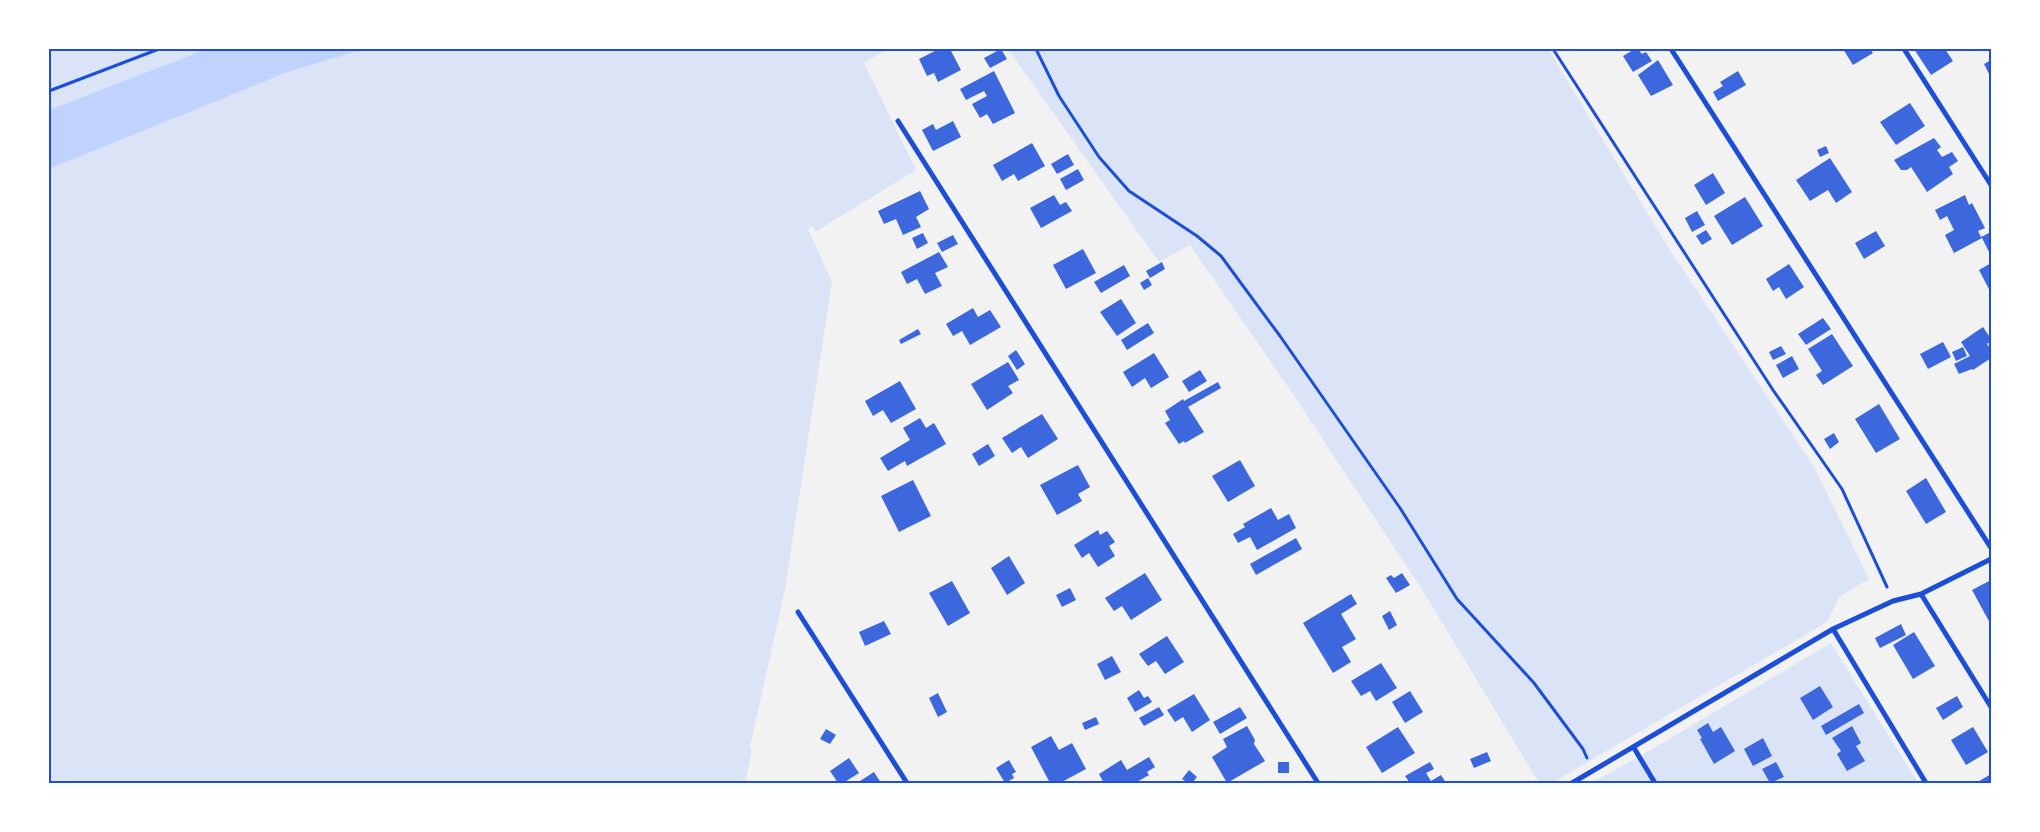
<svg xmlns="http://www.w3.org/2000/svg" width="2040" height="832" font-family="'Sofia Sans Condensed',sans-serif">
	<rect width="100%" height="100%" fill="#f2f2f2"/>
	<!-- green -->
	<path fill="#dbe4f7" d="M49 49H888L864 63 916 170 815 232 813 226 808 229 832 282 785 589 750 747 752 751 745 783H49Z
		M1008 49H1548L1666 244 1814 467 1869 579 1839 597 1827 622 1552 783H1539L1426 596 1295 397 1190 245 1159 262Z
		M1831 643 1918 783H1590L1630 762Z"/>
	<!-- water -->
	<path fill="#bfd3fe" d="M207 49H363L285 73 49 169V110Z"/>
	<!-- building -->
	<path fill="#3d67dc" d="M939 49H950L961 70 938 82 934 73 927 76 919 59Z
		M1001 49 1007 59 990 68 984 58Z
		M1635 49H1638L1642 54 1646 52 1652 61 1633 72 1623 56Z
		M1843 49H1870L1873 53 1853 65Z
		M1914 49H1939L1940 51 1945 49 1953 61 1931 75Z
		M1658 60 1673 85 1651 96 1638 75Z
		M1991 60V78L1984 64Z
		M994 71 1015 113 993 124 987 114 980 118 972 104 987 96 984 91 966 100 960 89Z
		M1738 71 1746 85 1718 101 1713 92 1723 86 1720 82Z
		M1910 103 1925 126 1896 145 1880 122Z
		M953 121 961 137 933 151 922 130 933 124 936 130Z
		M1934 138 1941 147 1937 150 1942 157 1952 152 1958 161 1949 167 1953 174 1927 192 1911 167 1907 170H1901L1894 160Z
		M1032 143 1045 166 1018 181 1014 174 1002 181 993 165Z
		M1826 146 1829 153 1820 157 1817 150Z
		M1068 154 1074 165 1057 174 1051 164Z
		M1830 158 1852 192 1836 203 1828 190 1810 201 1796 180Z
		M1078 169 1084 180 1066 190 1060 179Z
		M1713 173 1725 193 1706 205 1694 185Z
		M920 191 929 209 916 217 921 227 903 235 896 219 884 224 878 211Z
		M1054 195 1060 205 1066 202 1072 211 1041 228 1030 208Z
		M1965 195 1969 205 1972 203 1985 228 1978 231 1981 237 1991 232V251L1989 252 1982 238 1954 253 1945 235 1954 230 1947 216 1940 220 1935 210Z
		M1745 197 1763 226 1732 245 1714 216Z
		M1697 211 1705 225 1692 232 1685 218Z
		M1706 230 1712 239 1702 245 1696 236Z
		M1876 231 1885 246 1864 259 1855 243Z
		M923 233 928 243 917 249 912 238Z
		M953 235 958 244 942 252 937 243Z
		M1083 249 1096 273 1066 289 1053 265Z
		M939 252 948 267 935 273 942 286 925 294 917 279 907 284 901 272Z
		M1162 262 1165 269 1150 278 1146 271Z
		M1991 263V293L1979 270Z
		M1789 264 1804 287 1786 299 1779 287 1773 291 1766 279Z
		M1124 265 1130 276 1101 293 1094 282Z
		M1148 278 1152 285 1144 290 1140 283Z
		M1121 299 1136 323 1117 336 1100 312Z
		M973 308 978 317 990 310 1001 327 970 345 962 331 953 336 946 324Z
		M1823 318 1831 329 1806 345 1798 334Z
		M1148 323 1154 333 1127 350 1121 340Z
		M1983 327 1991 339V341L1987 344 1991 350V358L1973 370 1972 369 1959 374 1954 364 1970 356 1961 342Z
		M918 329 921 334 901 344 899 340Z
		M1832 334 1853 366 1823 385 1816 375 1822 371 1808 349Z
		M1943 342 1951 357 1928 369 1920 354Z
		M1781 346 1786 354 1773 360 1769 352Z
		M1963 347 1967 356 1956 361 1952 352Z
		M1016 350 1025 364 1017 370 1008 356Z
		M1154 353 1169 377 1151 388 1145 378 1132 387 1123 372Z
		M1792 356 1799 369 1783 378 1776 365Z
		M1008 362 1019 380 1008 386 1013 393 987 410 971 384Z
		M1200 370 1207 381 1189 392 1182 381Z
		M900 381 916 409 891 423 883 410 873 416 865 401Z
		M1218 382 1221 388 1188 407 1204 432 1185 443 1184 441 1179 444 1165 423 1170 420 1165 411 1183 399 1184 401Z
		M1879 404 1900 439 1876 453 1855 419Z
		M1042 414 1058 439 1028 458 1021 447 1012 453 1002 438Z
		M920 418 926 428 934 423 946 444 907 466 905 461 888 471 880 458 910 440 903 428Z
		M1834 433 1839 442 1830 449 1824 439Z
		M988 444 995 456 979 466 972 454Z
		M1240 460 1255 486 1228 502 1212 476Z
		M1078 465 1090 487 1078 494 1082 501 1057 515 1040 485Z
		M1926 478 1946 512 1926 524 1906 491Z
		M913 480 931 516 899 532 881 496Z
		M1271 508 1278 520 1289 514 1296 528 1257 550 1250 537 1238 543 1233 534 1245 527 1243 524Z
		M1098 530 1100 535 1107 531 1115 542 1109 546 1115 556 1098 567 1089 553 1082 558 1074 545Z
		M1296 538 1302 549 1256 575 1250 564Z
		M1009 556 1025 583 1007 595 991 568Z
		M1145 573 1162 600 1131 620 1122 606 1114 611 1105 598Z
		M1402 573 1410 585 1396 593 1386 578 1391 575 1394 578Z
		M1991 580V625L1972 590Z
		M952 581 970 613 948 626 929 593Z
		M1070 588 1076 600 1062 607 1056 595Z
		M1351 594 1357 604 1341 614 1356 639 1342 647 1351 662 1333 673 1303 623Z
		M1390 611 1397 625 1389 630 1382 616Z
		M884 621 891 634 865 646 859 632Z
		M1901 624 1906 635 1880 648 1875 638Z
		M1914 632 1935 666 1913 679 1893 645Z
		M1167 636 1184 662 1165 674 1156 661 1148 666 1139 654Z
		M1112 656 1121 672 1105 680 1097 664Z
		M1381 663 1397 688 1376 701 1370 691 1361 696 1351 681Z
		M1820 686 1833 707 1813 720 1800 698Z
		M1139 690 1144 698 1148 696 1152 702 1135 712 1127 698Z
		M1410 691 1423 712 1405 723 1392 702Z
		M938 693 947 712 938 717 929 698Z
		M1194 694 1210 720 1192 732 1183 717 1175 722 1167 710Z
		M1957 696 1963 707 1943 720 1936 708Z
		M1859 704 1864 713 1826 735 1821 726Z
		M1159 707 1164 715 1144 726 1139 718Z
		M1240 707 1247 718 1220 734 1213 722Z
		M1096 717 1099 724 1085 730 1082 723Z
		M1708 723 1713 732 1721 727 1735 751 1714 764 1700 739 1702 738 1697 730Z
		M1247 726 1255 740 1254 744 1265 761 1227 783 1212 757 1227 747 1223 739Z
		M1852 726 1861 743 1856 746 1865 761 1847 771 1837 754 1841 751 1832 738Z
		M1398 727 1415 753 1382 773 1366 747Z
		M1973 727 1988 752 1966 765 1951 740Z
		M826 729 836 735 830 744 820 739Z
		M1051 736 1059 750 1072 743 1086 769 1060 783H1050L1031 747Z
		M1763 738 1772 756 1753 766 1744 749Z
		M1487 752 1491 761 1474 768 1470 759Z
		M1149 757 1155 767 1147 772 1149 775 1135 783H1104L1099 774 1121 760 1127 770Z
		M849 758 859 773 843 783H838L830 771Z
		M1009 760 1016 772 1012 774 1014 778 1005 783 996 768Z
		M1278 762H1289V773H1278Z
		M1430 762 1434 769 1426 773 1431 781 1441 775 1446 783H1410L1405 776Z
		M1776 762 1784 777 1770 783 1762 769Z
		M1189 770 1197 777 1192 783H1188L1182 779Z
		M874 772 881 783H857Z
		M1991 774V783H1976Z"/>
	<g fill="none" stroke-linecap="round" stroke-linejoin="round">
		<!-- path -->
		<path stroke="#1d4ed8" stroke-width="3" d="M1036 49 1059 96 1099 157 1129 191 1197 236 1221 256 1280 336 1400 508 1457 599 1534 683 1583 749 1587 758
			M1553 49 1773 390 1842 489 1887 587
			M49 91 159 49"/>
		<!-- minor -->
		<path stroke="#1d4ed8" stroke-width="5" d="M1671 49 1991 548
			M1904 49 1991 185
			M898 121 1318 783
			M1921 594 1991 707
			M798 612 907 783
			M1833 629 1926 783
			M1634 748 1655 783
			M1572 783 1833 629 1893 601 1921 594 1991 559"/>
	</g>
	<!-- border -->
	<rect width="2040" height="832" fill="none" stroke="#ffffff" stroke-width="100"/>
	<rect x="50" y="50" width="1940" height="732" fill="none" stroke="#1d4ed8" stroke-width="2"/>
</svg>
